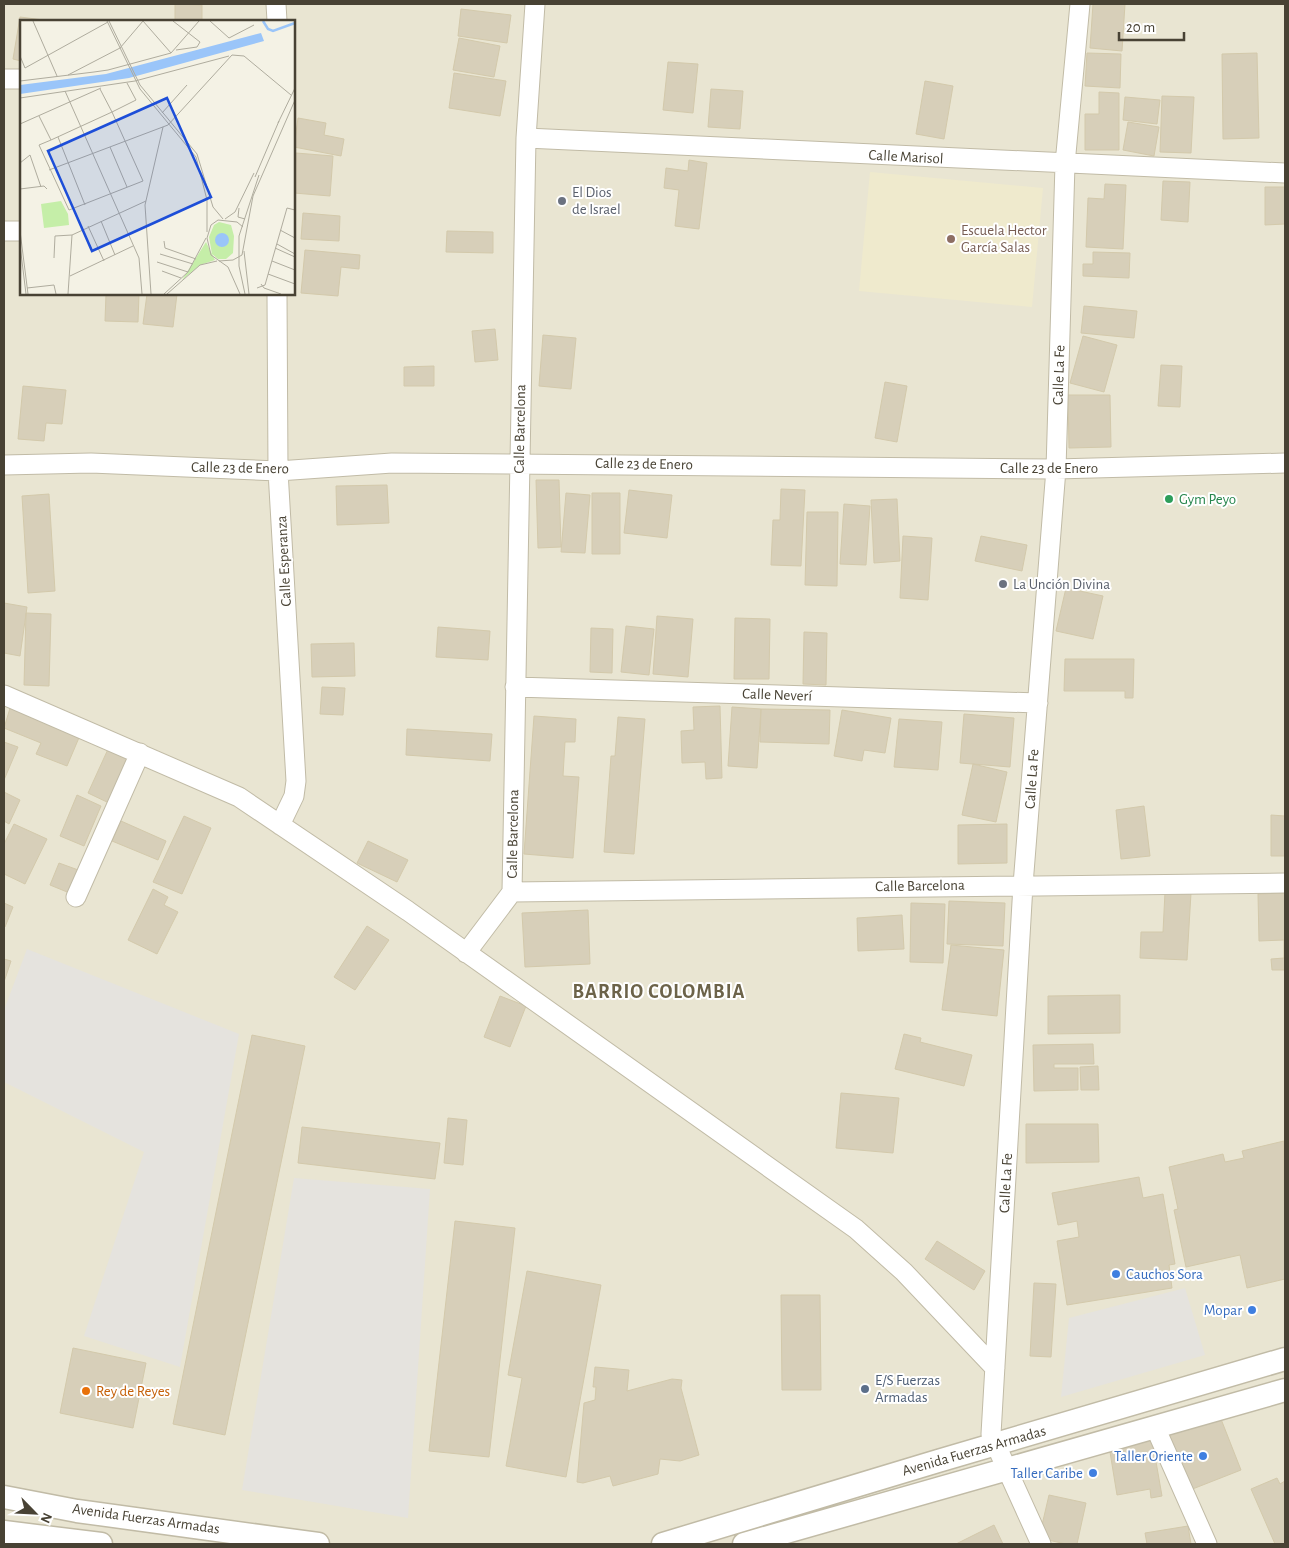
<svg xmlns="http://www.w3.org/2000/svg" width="1289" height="1548" font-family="'Alegreya Sans',sans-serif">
	<rect width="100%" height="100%" fill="#f4f2e5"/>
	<!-- residential -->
	<path fill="#e9e5d2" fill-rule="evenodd" d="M4 4H1285V1544H4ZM21 21H294V294H21Z"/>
	<!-- education -->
	<path fill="#efeacd" d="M870 172 1043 188 1032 307 859 291Z"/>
	<!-- parking -->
	<path fill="#e5e3de" d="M27 949 239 1034 180 1367 84 1336 144 1152 4 1082V1010Z
		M294 1178 430 1189 408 1518 242 1490Z
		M1185 1288 1205 1355 1061 1397 1069 1318Z"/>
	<!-- building -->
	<path fill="#d7cfb9" stroke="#d3c9ab" d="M175 4 202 5V21H175Z
		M1093 4H1125L1122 51 1090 48Z
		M461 9 511 15 507 43 458 36Z
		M20 17 51 21H21V61L13 59Z
		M459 38 500 46 494 77 453 70Z
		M1087 53 1121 54 1120 88 1085 86Z
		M1257 53 1259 138 1223 139 1222 54Z
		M668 62 698 64 693 113 663 110Z
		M454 73 506 81 500 116 449 108Z
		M925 81 953 86 944 139 916 134Z
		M711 89 743 91 740 129 708 127Z
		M1099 92 1119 93V150H1085V114H1099Z
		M1162 96 1194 97 1191 153 1160 152Z
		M1125 97 1160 100 1157 124 1123 120Z
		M298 118 326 123 324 135 344 139 341 156 294 147Z
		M1128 122 1159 127 1154 156 1123 150Z
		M296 153 333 156 330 196 294 193Z
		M689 160 707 163 699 229 675 226 679 190 664 188 666 168 688 171Z
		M1163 181 1190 182 1188 222 1161 220Z
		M1105 184 1126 185 1123 249 1086 247 1088 198 1104 199Z
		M1265 187H1285V224L1265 225Z
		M303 213 340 216 339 241 301 239Z
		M447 231 493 232V253L446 252Z
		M305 250 360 255 359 269 341 267 338 296 301 293Z
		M1093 252 1130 253 1129 278 1083 276V264H1093Z
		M106 294H139L138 322 105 321Z
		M147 294H177L173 327 143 324Z
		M1084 306 1137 311 1134 338 1081 333Z
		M495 329 498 360 475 362 472 331Z
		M543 335 576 338 571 389 539 386Z
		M1083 336 1117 345 1104 392 1070 383Z
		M1161 365 1182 366 1180 407 1158 406Z
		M434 366V386H404V367Z
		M885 382 907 386 897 442 875 438Z
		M23 386 66 390 62 424 46 423 44 441 18 439Z
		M1068 395H1110L1111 447 1069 448Z
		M536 480H559L561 547 538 548Z
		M387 485 389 523 337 525 336 486Z
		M781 489 805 490 801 566 771 565 773 520H780Z
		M629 490 672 495 667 538 624 533Z
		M566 493 590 495 585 553 561 552Z
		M592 493H620V554H592Z
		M49 494 55 591 28 593 22 496Z
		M897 499 900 561 874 563 871 500Z
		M844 504 870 506 866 565 840 564Z
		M807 512H838L837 586 805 585Z
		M903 536 932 538 928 600 900 598Z
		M981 536 1027 545 1022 571 975 561Z
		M1066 588 1103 596 1093 639 1056 631Z
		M4 603 27 607 20 656 4 653Z
		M26 613 51 614 49 686 24 685Z
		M657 616 693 619 688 677 653 674Z
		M735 618 770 619 769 679H734Z
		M626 626 654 629 649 675 621 672Z
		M438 627 490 631 488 660 436 657Z
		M591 628 613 629 612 673 590 672Z
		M804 632 827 633 826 685 803 684Z
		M354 643 355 676 312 677 311 644Z
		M1065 659H1134L1133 698H1125V691H1064Z
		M322 687 345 688 343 715 320 714Z
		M11 705 81 733 67 766 36 754 41 743 4 728Z
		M720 706 722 778 706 779 705 762 682 763 681 731 694 730 693 707Z
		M732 707 761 709 757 768 728 766Z
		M761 709 830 710 829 744 760 742Z
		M842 710 891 718 885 753 864 750 862 761 834 756Z
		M964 714 1014 718 1010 767 960 763Z
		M534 716 576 719 575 742H565L563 776 579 777 573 858 524 854Z
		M618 717 645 719 634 854 604 852 611 756H615Z
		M899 719 942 722 938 770 894 767Z
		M407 729 492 734 490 761 406 755Z
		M4 742 18 747 4 780Z
		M109 747 131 757 109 803 88 793Z
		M973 764 1007 772 996 822 962 815Z
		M4 792 20 800 9 824 4 821Z
		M77 795 101 806 84 846 60 836Z
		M1144 806 1150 856 1121 859 1116 810Z
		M1271 815 1285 816V856H1271Z
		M184 816 211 828 182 894 153 882Z
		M121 821 166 841 158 860 112 841Z
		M14 824 47 839 25 884 4 874V844Z
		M1007 824V863L958 864V825Z
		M368 841 408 860 397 882 357 863Z
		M59 863 81 871 72 894 50 885Z
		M153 889 168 897 164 905 178 912 157 954 128 940Z
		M1165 892 1191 893 1187 960 1140 958 1141 932H1163Z
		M1285 893V970H1272L1271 959 1284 958V940L1259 941 1258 894Z
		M949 901 1005 903 1003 946 947 944Z
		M4 903 13 907 5 927H4Z
		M911 903 945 904 943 963 910 962Z
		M588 910 590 964 525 967 522 913Z
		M902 915 904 949 858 951 857 918Z
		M367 926 389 940 355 990 334 977Z
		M951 945 1004 950 997 1016 942 1010Z
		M4 959 11 961 4 982Z
		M1120 995V1033L1048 1034V996Z
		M500 996 526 1006 510 1047 484 1037Z
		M904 1034 921 1038 920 1042 972 1055 964 1086 895 1069Z
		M252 1035 305 1046 225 1435 173 1424Z
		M1093 1044 1094 1064H1054V1068H1078V1090L1034 1091 1033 1045Z
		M1098 1066 1099 1090H1081L1080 1067Z
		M841 1093 899 1098 893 1153 836 1148Z
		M448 1118 467 1120 463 1165 444 1163Z
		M1026 1124H1098L1099 1162 1026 1163Z
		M302 1127 440 1143 435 1179 298 1163Z
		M1284 1141 1285 1279 1247 1288 1240 1255 1186 1267 1174 1210 1178 1209 1169 1167 1223 1154 1225 1162 1244 1158 1242 1151Z
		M1139 1177 1143 1198 1163 1194 1175 1264 1169 1265 1172 1288 1067 1305 1057 1241 1079 1237 1077 1221 1058 1225 1052 1193Z
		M455 1221 515 1228 489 1457 429 1451Z
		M937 1241 985 1271 974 1290 925 1259Z
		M527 1271 601 1285 566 1477 506 1466 522 1378 508 1375Z
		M1034 1283 1056 1284 1051 1357 1030 1356Z
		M781 1295H820L821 1390H782Z
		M73 1348 146 1363 133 1428 60 1413Z
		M595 1367 629 1370 627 1391 672 1379 682 1380 681 1388 699 1455 680 1461 660 1459 658 1474 613 1486 610 1476 583 1483 577 1482 584 1403 595 1400 596 1387H593Z
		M1219 1414 1241 1470 1190 1490 1169 1434Z
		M1152 1439 1162 1496 1151 1498 1150 1489 1117 1495 1109 1446Z
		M1277 1478 1280 1484 1285 1481V1544H1275L1251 1489Z
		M1049 1495 1086 1503 1077 1544H1066L1039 1538Z
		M994 1525 1003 1544H956Z
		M1188 1526 1191 1544H1147L1145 1533Z"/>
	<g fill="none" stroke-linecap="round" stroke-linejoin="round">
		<defs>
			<path id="minor" d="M276 4 277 21
				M535 4 526 138 512 892 1285 883
				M4 79H21
				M526 138 1285 173
				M4 231H21
				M277 294 278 471 296 781 294 796 280 825
				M4 465 91 463 278 471 392 463 1056 469 1285 463
				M515 687 1038 703
				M4 695 239 797 408 911 856 1229 904 1272 995 1368
				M76 897 140 753
				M466 953 512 892
				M1155 1427 1207 1544
				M1041 1544 991 1434 1023 885 1056 469 1065 164 1080 4"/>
			<path id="tertiary" d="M4 1497 77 1511 318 1544
				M4 1532 101 1544
				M663 1544 938 1461 1285 1359
				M744 1544 1285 1390"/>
		</defs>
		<!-- minor casing -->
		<use href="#minor" stroke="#c1bba6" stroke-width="21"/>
		<!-- tertiary casing -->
		<use href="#tertiary" stroke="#c1bba6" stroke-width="25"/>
		<!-- minor -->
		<use href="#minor" stroke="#fff" stroke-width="19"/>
		<!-- tertiary -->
		<use href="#tertiary" stroke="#fff" stroke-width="22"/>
	</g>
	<!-- markers -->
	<g fill="#6b7280" stroke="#fff" stroke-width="2">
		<circle cx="562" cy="201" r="5"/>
		<circle cx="1003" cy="584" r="5"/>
	</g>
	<circle fill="#8d6e63" stroke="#fff" stroke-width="2" cx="951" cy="239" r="5"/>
	<circle fill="#2e9e5b" stroke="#fff" stroke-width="2" cx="1169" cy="499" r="5"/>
	<g fill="#3f7fe0" stroke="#fff" stroke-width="2">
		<circle cx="1116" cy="1274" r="5"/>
		<circle cx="1252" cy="1310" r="5"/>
		<circle cx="1203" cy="1456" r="5"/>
		<circle cx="1093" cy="1473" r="5"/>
	</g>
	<circle fill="#5c6f8a" stroke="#fff" stroke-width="2" cx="865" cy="1389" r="5"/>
	<circle fill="#e8710a" stroke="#fff" stroke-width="2" cx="86" cy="1391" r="5"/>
	<g text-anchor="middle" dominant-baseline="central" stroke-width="4" stroke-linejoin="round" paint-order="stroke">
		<!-- street labels -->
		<g font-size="15" fill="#484234" stroke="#fff">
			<text transform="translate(906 157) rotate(3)">Calle Marisol</text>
			<text transform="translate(1059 375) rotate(-88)">Calle La Fe</text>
			<text transform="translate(520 429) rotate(-89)">Calle Barcelona</text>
			<text transform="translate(644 464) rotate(1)">Calle 23 de Enero</text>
			<text transform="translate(240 468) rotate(1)">Calle 23 de Enero</text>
			<text x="1049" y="468">Calle 23 de Enero</text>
			<text transform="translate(284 561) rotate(-93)">Calle Esperanza</text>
			<text transform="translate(777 695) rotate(2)">Calle Neverí</text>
			<text transform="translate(1032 779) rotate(-86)">Calle La Fe</text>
			<text transform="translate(513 834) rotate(-89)">Calle Barcelona</text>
			<text transform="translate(920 886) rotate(-1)">Calle Barcelona</text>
			<text transform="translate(1006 1183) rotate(-87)">Calle La Fe</text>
			<text transform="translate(974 1451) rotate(-16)">Avenida Fuerzas Armadas</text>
			<text transform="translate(146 1519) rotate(8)">Avenida Fuerzas Armadas</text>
		</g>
		<!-- worship labels -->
		<g font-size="15" fill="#5b616d" stroke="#fff" text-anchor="start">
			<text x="572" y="192">El Dios<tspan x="572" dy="17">de Israel</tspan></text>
			<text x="1013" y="584">La Unción Divina</text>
		</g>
		<!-- education labels -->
		<g font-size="15" fill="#785e54" stroke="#fff" text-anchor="start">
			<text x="961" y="230">Escuela Hector<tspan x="961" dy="17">García Salas</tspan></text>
		</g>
		<!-- leisure labels -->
		<g font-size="15" fill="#27864d" stroke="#fff" text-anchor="start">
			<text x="1179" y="499">Gym Peyo</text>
		</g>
		<!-- shop labels -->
		<g font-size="15" fill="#366cbe" stroke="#fff" text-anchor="end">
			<text x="1126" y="1274" text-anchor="start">Cauchos Sora</text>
			<text x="1242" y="1310">Mopar</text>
			<text x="1193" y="1456">Taller Oriente</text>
			<text x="1083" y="1473">Taller Caribe</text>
		</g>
		<!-- service labels -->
		<g font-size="15" fill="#4e5e75" stroke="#fff" text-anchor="start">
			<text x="875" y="1380">E/S Fuerzas<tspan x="875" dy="17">Armadas</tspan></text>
		</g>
		<!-- food labels -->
		<g font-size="15" fill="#c56008" stroke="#fff" text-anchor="start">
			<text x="96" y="1391">Rey de Reyes</text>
		</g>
		<!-- district labels -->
		<g font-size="20" font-weight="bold" letter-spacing="1" fill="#6c6349" stroke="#fff">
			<text x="659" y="992">BARRIO COLOMBIA</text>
		</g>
	</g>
	<!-- overview -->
	<g transform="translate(20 20)">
		<rect width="275" height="275" fill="#f4f2e5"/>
		<path d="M41 181 48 194 49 205 24 208 21 184ZM199 202 211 205 214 216 213 233 206 239H198L192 234 189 217 194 205ZM186 222 195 240 180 245 162 260Z" fill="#c5eea8"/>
		<path d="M241 13 244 21 109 58 0 74V65L86 54ZM195 220a7 7 0 1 1 14 0a7 7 0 1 1-14 0Z" fill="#9ac5f9"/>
		<path fill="none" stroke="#9ac5f9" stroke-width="2.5" d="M243 1 248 9 253 11 275 3"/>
		<path fill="none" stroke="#afac9e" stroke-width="1" d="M13 1 37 56M87 1 120 69 176 137 187 180V212M89 1 120 65 177 134 193 187 203 199M153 1 180 22 177 27 156 30M190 1 209 18 234 5M151 33 179 1M0 36 5 48 88 2M0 61 74 52 88 50 151 33 123 1 100 28 48 55M80 69 92 92 123 161 49 190 19 125 31 120 92 92 116 80 107 63M45 71 119 238 122 274M0 78 115 61 209 36M142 93 167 65M19 96 31 120M258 103 275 68M0 104 81 68M38 117 65 185M90 127 107 167M0 143 10 135 21 167M29 150 148 105 212 35 224 36 271 75M235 157 259 101M0 169 24 166 27 169M219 188 218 197 225 199M205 199 215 192 234 153M81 201 95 235M68 206 84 241M260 210 275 218M0 211 8 274M144 221 145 228 176 239M257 224 275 234M0 225 6 274M255 228 275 237M224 231 229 274M140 234 173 244M34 238 35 216 52 215 126 181M199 241 213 240 222 235 233 176 275 80M252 241 275 250M137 242 168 252M142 251 161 258M248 254 275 264M50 256 113 226M241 264 244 268 261 274M7 268 34 265 36 274M237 268 245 265 267 188 275 190M48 274 52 215M131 274 125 185 143 107M144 274 168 252 186 218M147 274 180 245 197 241M220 274 208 247 191 235 187 218 191 205 198 200 217 202 223 207M225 274 219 246V216L239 155"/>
		<path fill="#1d4ed8" fill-opacity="0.15" stroke="#1d4ed8" stroke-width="2.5" d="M147 78 191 177 72 231 28 131Z"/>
		<rect width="275" height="275" fill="none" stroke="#484234" stroke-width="2.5"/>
	</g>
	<!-- border -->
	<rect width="1289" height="1548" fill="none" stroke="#484234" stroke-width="10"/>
	<!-- north arrow -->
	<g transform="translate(35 1513) rotate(114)" stroke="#ffffff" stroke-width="4" paint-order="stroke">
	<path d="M0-4L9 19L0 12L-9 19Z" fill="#484234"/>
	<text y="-8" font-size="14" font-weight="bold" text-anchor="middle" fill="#484234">N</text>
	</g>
	<!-- scale -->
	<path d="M1119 32v8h65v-8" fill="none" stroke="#484234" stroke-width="2.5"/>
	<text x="1126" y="32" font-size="15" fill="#484234" stroke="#ffffff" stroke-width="4" paint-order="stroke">20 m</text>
</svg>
